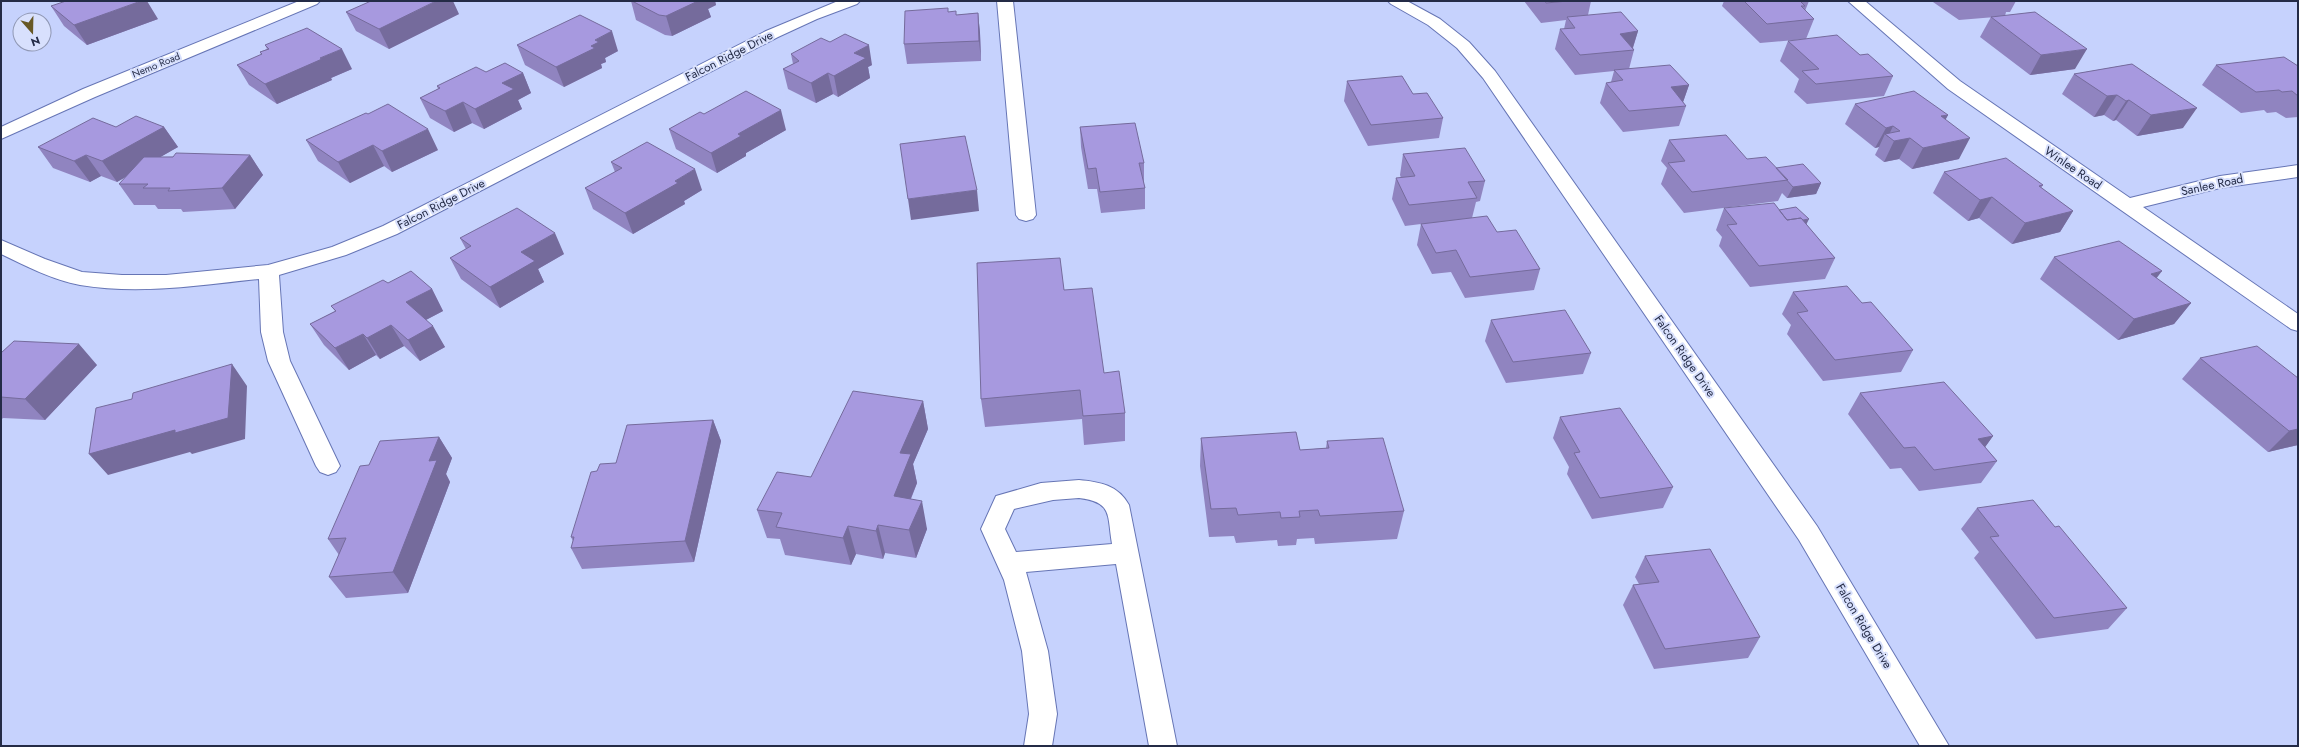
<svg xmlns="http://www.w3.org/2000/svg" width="2299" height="747" font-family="Jost,sans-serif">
	<rect width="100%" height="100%" fill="#c6d2fd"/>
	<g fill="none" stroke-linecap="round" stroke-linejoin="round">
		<defs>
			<path id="minor" d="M299 1H320L317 4 95 97 1 139V127L83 89Z
				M838 1H860L857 4 817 19 778 37 397 234 346 255 279 275 283 332 290 361 340 466 336 472 328 475 320 472 316 466 268 361 261 332 259 279C200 285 140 295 80 285 53 280 26 266 1 254V240L45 259 82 272 122 275H166L268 265 332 247 383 226 766 31Z
				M997 1H1013L1036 215 1033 219 1026 221 1019 219 1016 215Z
				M1388 1H1407L1440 19 1469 42 1495 71 1817 526 1949 746H1920L1799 540 1483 78 1457 48 1428 25 1391 4Z
				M1848 1H1865L1960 81 2130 198 2220 176 2298 165V177L2220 188 2143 207 2298 314V331L2291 329 1948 89Z
				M1079 480C1100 482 1118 485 1129 505L1177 746H1149L1116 564 1026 572 1048 651 1057 714 1052 746H1024L1029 714 1022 651 1004 580 981 529 996 496 1041 483ZM1079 498C1113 502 1107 515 1112 544L1016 552 1005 529 1014 509 1053 500Z"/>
		</defs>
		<!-- minor casing -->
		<use href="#minor" stroke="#6675b5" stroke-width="2"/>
		<!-- minor -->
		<use href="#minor" fill="#fff" fill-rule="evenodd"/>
	</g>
	<!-- wall -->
	<path fill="#9084c0" d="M631 1H715L716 5 708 9 711 17 672 36 665 35 636 20Z
		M1524 1H1591L1588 15 1638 31 1633 48 1634 50 1629 69 1689 85 1683 102 1686 106 1679 126 1623 132 1600 103 1606 83 1611 82 1614 71 1575 75 1555 49 1560 29H1564L1566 20 1541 23Z
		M1724 1H1809L1805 11 1814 19 1806 39 1760 43 1722 6Z
		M1933 1H2016L2010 12H2006L2005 16 2075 69 2030 75 1980 37 1991 17H1995L1959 20 1933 2Z
		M51 6 158 19 87 45 64 26Z
		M346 12 459 14 389 49 356 31Z
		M948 12 957 15 978 13 980 33 981 61 907 64 904 44Z
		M1788 41 1860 55 1893 76 1884 96 1807 104 1794 92 1799 79 1780 61Z
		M265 45 352 69 331 78 332 80 277 104 249 85 237 65 261 55 260 52 267 49Z
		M517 45 618 51 605 58 606 62 601 64 602 68 564 87 525 65Z
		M791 54 872 65 868 67 870 78 838 97 833 94 816 103 788 89 783 69 793 64Z
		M2132 64 2183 128 2137 136 2116 120 2113 121 2104 115 2094 117 2062 94 2074 74Z
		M2216 65 2298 66V117L2286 118 2276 112 2267 113 2264 110 2241 113 2202 85Z
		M486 72 523 73 531 93 518 100 522 109 484 129 472 123 454 132 430 118 420 98 438 89 437 86Z
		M1347 81 1413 94 1443 118 1439 138 1368 146 1344 101Z
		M1855 104 1948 115 1945 120 1959 159 1912 169 1899 159 1884 162 1875 155 1879 147 1875 148 1845 124Z
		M704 114 786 130 746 153V156L717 173 676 149 669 129Z
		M116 127H164L178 147 160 157 250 155 263 175 235 209 183 212 181 209H158L155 205H134L119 184 127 176 117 182 101 176 90 182 53 168 38 147Z
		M1080 127 1144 163V184L1145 188V209L1101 213 1097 189H1088L1081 147Z
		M306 140 438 150 392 172 384 166 350 183 318 161Z
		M1669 140 1747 159 1821 183 1816 194 1787 198 1782 193 1778 201 1684 213 1661 184 1667 168 1661 161Z
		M1403 154 1485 181 1480 201 1476 202 1472 218 1497 232 1540 269 1534 290 1465 298 1451 272 1432 274 1417 245 1421 224 1405 226 1392 199 1396 178H1401L1400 175Z
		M611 162 702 190 684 201 685 204 633 234 593 209 585 188 615 172Z
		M1944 172 2043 185 2041 188 2073 211 2060 232 2012 244 1979 218 1968 221 1933 193Z
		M1724 208 1779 210 1806 224 1835 258 1825 279 1750 287 1719 246 1722 237 1716 230Z
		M460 238 564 254 538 269 544 282 500 308 461 279 450 258 466 249Z
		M2054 257 2156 278 2191 303 2174 324 2118 340 2040 279Z
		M388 283 432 289 443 311 426 320 445 347 420 361 404 346 380 359 376 355 349 370 324 345 310 324 335 311 331 306Z
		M1064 290 1104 373 1125 413V441L1084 445 1082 419 985 427 981 399Z
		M1793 292 1862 303 1913 350 1901 372 1823 381 1787 334 1791 325 1782 314Z
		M1491 320 1591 353 1583 374 1506 383 1485 341Z
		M1 353 97 365 45 420 3 418 1 420Z
		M2200 358 2298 378V445L2268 452 2182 379Z
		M1860 393 1993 436 1985 447 1997 461 1981 483 1919 491 1901 468 1890 469 1848 414Z
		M923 401 928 429 913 464 917 483 911 499 927 529 916 558 885 553 883 559 856 554 851 565 785 555 780 539 767 538 757 510 811 477Z
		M1560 417 1673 487 1663 508 1592 519 1567 474 1569 467 1553 438Z
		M713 420 721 441 694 562 582 569 571 548 573 541 571 537 597 471Z
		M439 437 452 458 446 474 450 482 408 593 346 598 329 577 339 555 328 539 369 465Z
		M1201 438 1300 450 1326 448 1327 441 1404 511 1397 539 1315 544 1314 538 1297 539 1296 545 1278 546 1277 540 1236 543 1234 536 1209 537 1200 466Z
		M1977 508 2055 527 2127 608 2108 629 2036 639 1974 558 1979 552 1961 529Z
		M1645 556 1760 637 1748 658 1654 669 1623 605 1633 585 1639 584 1635 577Z"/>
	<!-- shaded-wall -->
	<path fill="#756b9c" d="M141 1H147L158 19 87 45 74 25Z
		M436 1H453L459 14 389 49 379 29Z
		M698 1H715L716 5 708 9 711 17 672 36 666 16Z
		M978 13 980 33 981 61 979 41Z
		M612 31 618 51 605 58 606 62 601 64 602 68 564 87 556 67 591 46 595 40Z
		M1638 31 1632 50 1620 34Z
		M869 45 872 65 868 67 870 78 838 97 834 76 854 53Z
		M342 49 352 69 331 78 332 80 277 104 265 84 320 58Z
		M2087 49 2075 69 2030 75 2041 55Z
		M523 73 531 93 518 100 522 109 484 129 475 109 502 83Z
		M828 73 833 94 816 103 811 83Z
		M1689 85 1682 105 1671 87Z
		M2117 95 2104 115 2094 117 2107 96Z
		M2129 100 2116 120 2113 121 2126 101Z
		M463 102 472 123 454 132 445 111Z
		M2197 108 2183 128 2137 136 2151 115Z
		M781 110 786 130 746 153V156L717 173 711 153 738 134Z
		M1948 115 1937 136 1941 116Z
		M1893 126 1888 137 1885 134 1879 147 1875 148 1886 128Z
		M164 127 178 147 117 182 102 161Z
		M428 129 438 150 392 172 382 151Z
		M1910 138 1899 159 1884 162 1894 141Z
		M1970 138 1959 159 1912 169 1923 148Z
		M373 145 384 166 350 183 338 162Z
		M86 155 101 176 90 182 74 161Z
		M250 155 263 175 235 209 222 188Z
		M695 169 702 190 684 201 685 204 633 234 625 213 675 181Z
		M1821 183 1816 194 1787 198 1793 187Z
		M977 190 979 211 911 220 908 199Z
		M1992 197 1979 218 1968 221 1980 200Z
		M2073 211 2060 232 2012 244 2025 223Z
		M1809 219 1803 231 1790 222Z
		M555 233 564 254 538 269 544 282 500 308 490 287 521 252Z
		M2162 271 2146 292 2151 274Z
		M432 289 443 311 418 324 406 302Z
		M2191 303 2174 324 2118 340 2134 319Z
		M391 325 404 346 380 359 367 338Z
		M433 326 445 347 420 361 408 340Z
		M363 334 376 355 349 370 335 348Z
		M79 344 97 365 45 420 25 399Z
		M232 364 247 386 245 439 192 454 190 452 108 475 89 454Z
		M923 401 928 429 913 464 917 483 900 525 894 496 900 453Z
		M713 420 721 441 694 562 685 541Z
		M2298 429V445L2268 452 2289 431Z
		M1993 436 1978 457V439Z
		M439 437 452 458 446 474 450 482 408 593 393 572 429 461Z
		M922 501 927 529 916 558 909 530Z
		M878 525 885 553 883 559 876 531Z
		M848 526 856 554 851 565 843 538Z"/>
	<!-- building -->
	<path fill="#a799df" stroke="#756b9c" d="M66 1H141L74 25 51 6Z
		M371 1H436L379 29 346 12Z
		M632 1H698L666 16 659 15Z
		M1545 1H1568L1546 3Z
		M1744 1H1802H1800L1805 6H1801L1814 19 1767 24Z
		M948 8V12L956 11V15L978 13 979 41 904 44 905 11Z
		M1621 12 1638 31 1620 34 1634 50 1580 55 1560 29 1575 28 1567 17Z
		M2035 12 2087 49 2041 55 1991 17Z
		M580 15 612 31 595 40 599 42 591 46 595 48 556 67 517 45Z
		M307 28 342 49 320 58 322 59 265 84 237 65 262 54 260 52 269 49 265 45Z
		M845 34 869 45 854 53 866 58 834 76 828 73 811 83 783 69 799 61 791 54 821 38 830 42Z
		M1837 35 1860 55 1868 54 1893 76 1816 84 1802 71 1819 69 1788 41Z
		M2284 57 2298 66V96L2292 91 2282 92 2279 90 2256 92 2216 65Z
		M505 63 523 73 502 83 514 89 475 109 463 102 445 111 420 98 440 88 437 86 476 67 486 72Z
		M2132 64 2197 108 2151 115 2129 100 2126 101 2117 95 2107 96 2074 74Z
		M1670 65 1689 85 1671 87 1686 106 1629 111 1606 83 1623 80 1614 70Z
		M1402 76 1413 94 1427 93 1443 118 1371 125 1347 81Z
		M746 91 781 110 738 134 741 136 711 153 669 129 700 112 704 114Z
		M1914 91 1948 115 1941 116 1970 138 1923 148 1910 138 1894 141 1885 134 1900 131 1893 126 1886 128 1855 104Z
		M388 104 428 129 382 151 373 145 338 162 306 140 366 113 368 114Z
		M136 116 164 127 102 161 86 155 74 161 38 147 93 118 116 127Z
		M1135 123 1144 163H1139L1145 188 1100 192 1096 168 1088 169 1080 127Z
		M1726 135 1747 159 1766 157 1788 180 1692 192 1668 163 1685 161 1669 140Z
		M965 136 977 190 908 199 900 144Z
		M647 142 695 169 675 181 678 183 625 213 585 188 622 168 611 162Z
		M1465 148 1485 181 1468 182 1477 198 1409 205 1396 178 1415 176 1403 154Z
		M176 153 250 155 222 188 168 191 170 188H143L148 184H119L144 157H173Z
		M2006 158 2043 185 2039 186 2073 211 2025 223 1992 197 1980 200 1944 172Z
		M1803 164 1821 183 1793 187 1776 168Z
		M1774 203 1787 220 1801 218 1835 258 1759 266 1727 225 1737 224 1724 208Z
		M1796 207 1809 219 1803 220 1801 218 1787 220 1779 210Z
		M517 208 555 233 521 252 535 261 490 287 450 258 471 246 460 238Z
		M1487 216 1497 232 1516 230 1540 269 1470 277 1456 250 1436 253 1421 224Z
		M2119 241 2162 271 2151 274 2191 303 2134 319 2054 257Z
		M1060 258 1064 290 1092 288 1104 373 1119 371 1125 413 1083 416 1080 390 981 399 977 263Z
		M411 271 432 289 406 302 433 326 408 340 391 325 367 338 363 334 335 348 310 324 336 311 331 306 383 280 388 283Z
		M1847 286 1862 303 1871 302 1913 350 1835 360 1797 313 1808 311 1793 292Z
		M1565 310 1591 353 1513 362 1491 320Z
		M14 341 79 344 25 399 1 397V353Z
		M2257 346 2298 378V429L2289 431 2200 358Z
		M232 364 228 418 175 433V430L89 454 96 408 132 399 133 393Z
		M1944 382 1993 436 1978 439 1997 461 1934 470 1915 447 1904 448 1860 393Z
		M853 391 923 401 900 453 911 454 894 496 922 501 909 530 878 525 876 531 848 526 843 538 776 527 782 513 757 510 777 472 811 477Z
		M1620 408 1673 487 1600 498 1574 453 1580 452 1560 417Z
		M713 420 685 541 571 548 574 537H571L591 472 597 471 600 464 616 463 627 425Z
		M1296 432 1300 450 1329 448 1327 441 1383 438 1404 511 1320 516 1318 510 1299 511 1300 517 1281 518 1280 512 1238 515 1236 508 1211 509 1201 438Z
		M439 437 429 461 437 460 393 572 329 577 346 538 328 539 360 466 369 465 380 441Z
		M2033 500 2055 527 2059 526 2127 608 2054 618 1990 537 1999 536 1977 508Z
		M1710 549 1760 637 1665 649 1633 585 1659 582 1645 556Z"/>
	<g text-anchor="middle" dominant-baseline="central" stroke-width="4" stroke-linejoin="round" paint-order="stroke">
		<!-- far-street labels -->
		<g font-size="10" fill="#242b46" stroke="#d8e0fd">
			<text transform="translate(156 65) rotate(-22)">Nemo Road</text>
		</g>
		<!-- street labels -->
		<g font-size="12" fill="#242b46" stroke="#d8e0fd">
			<text transform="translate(729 56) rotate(-27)">Falcon Ridge Drive</text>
			<text transform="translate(2073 168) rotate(34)">Winlee Road</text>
			<text transform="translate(2212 185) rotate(-12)">Sanlee Road</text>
			<text transform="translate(441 204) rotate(-27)">Falcon Ridge Drive</text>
			<text transform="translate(1685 356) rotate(55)">Falcon Ridge Drive</text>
			<text transform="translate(1864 626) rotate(59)">Falcon Ridge Drive</text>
		</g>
	</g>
	<!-- border -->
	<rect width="2299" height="747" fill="none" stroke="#242b46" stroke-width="4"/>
	<!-- north arrow -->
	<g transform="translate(32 32) rotate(160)"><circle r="19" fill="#d8e0fd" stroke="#9098b4"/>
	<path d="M0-3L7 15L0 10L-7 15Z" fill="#675825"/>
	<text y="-6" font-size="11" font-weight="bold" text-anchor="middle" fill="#242b46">N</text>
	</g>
</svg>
